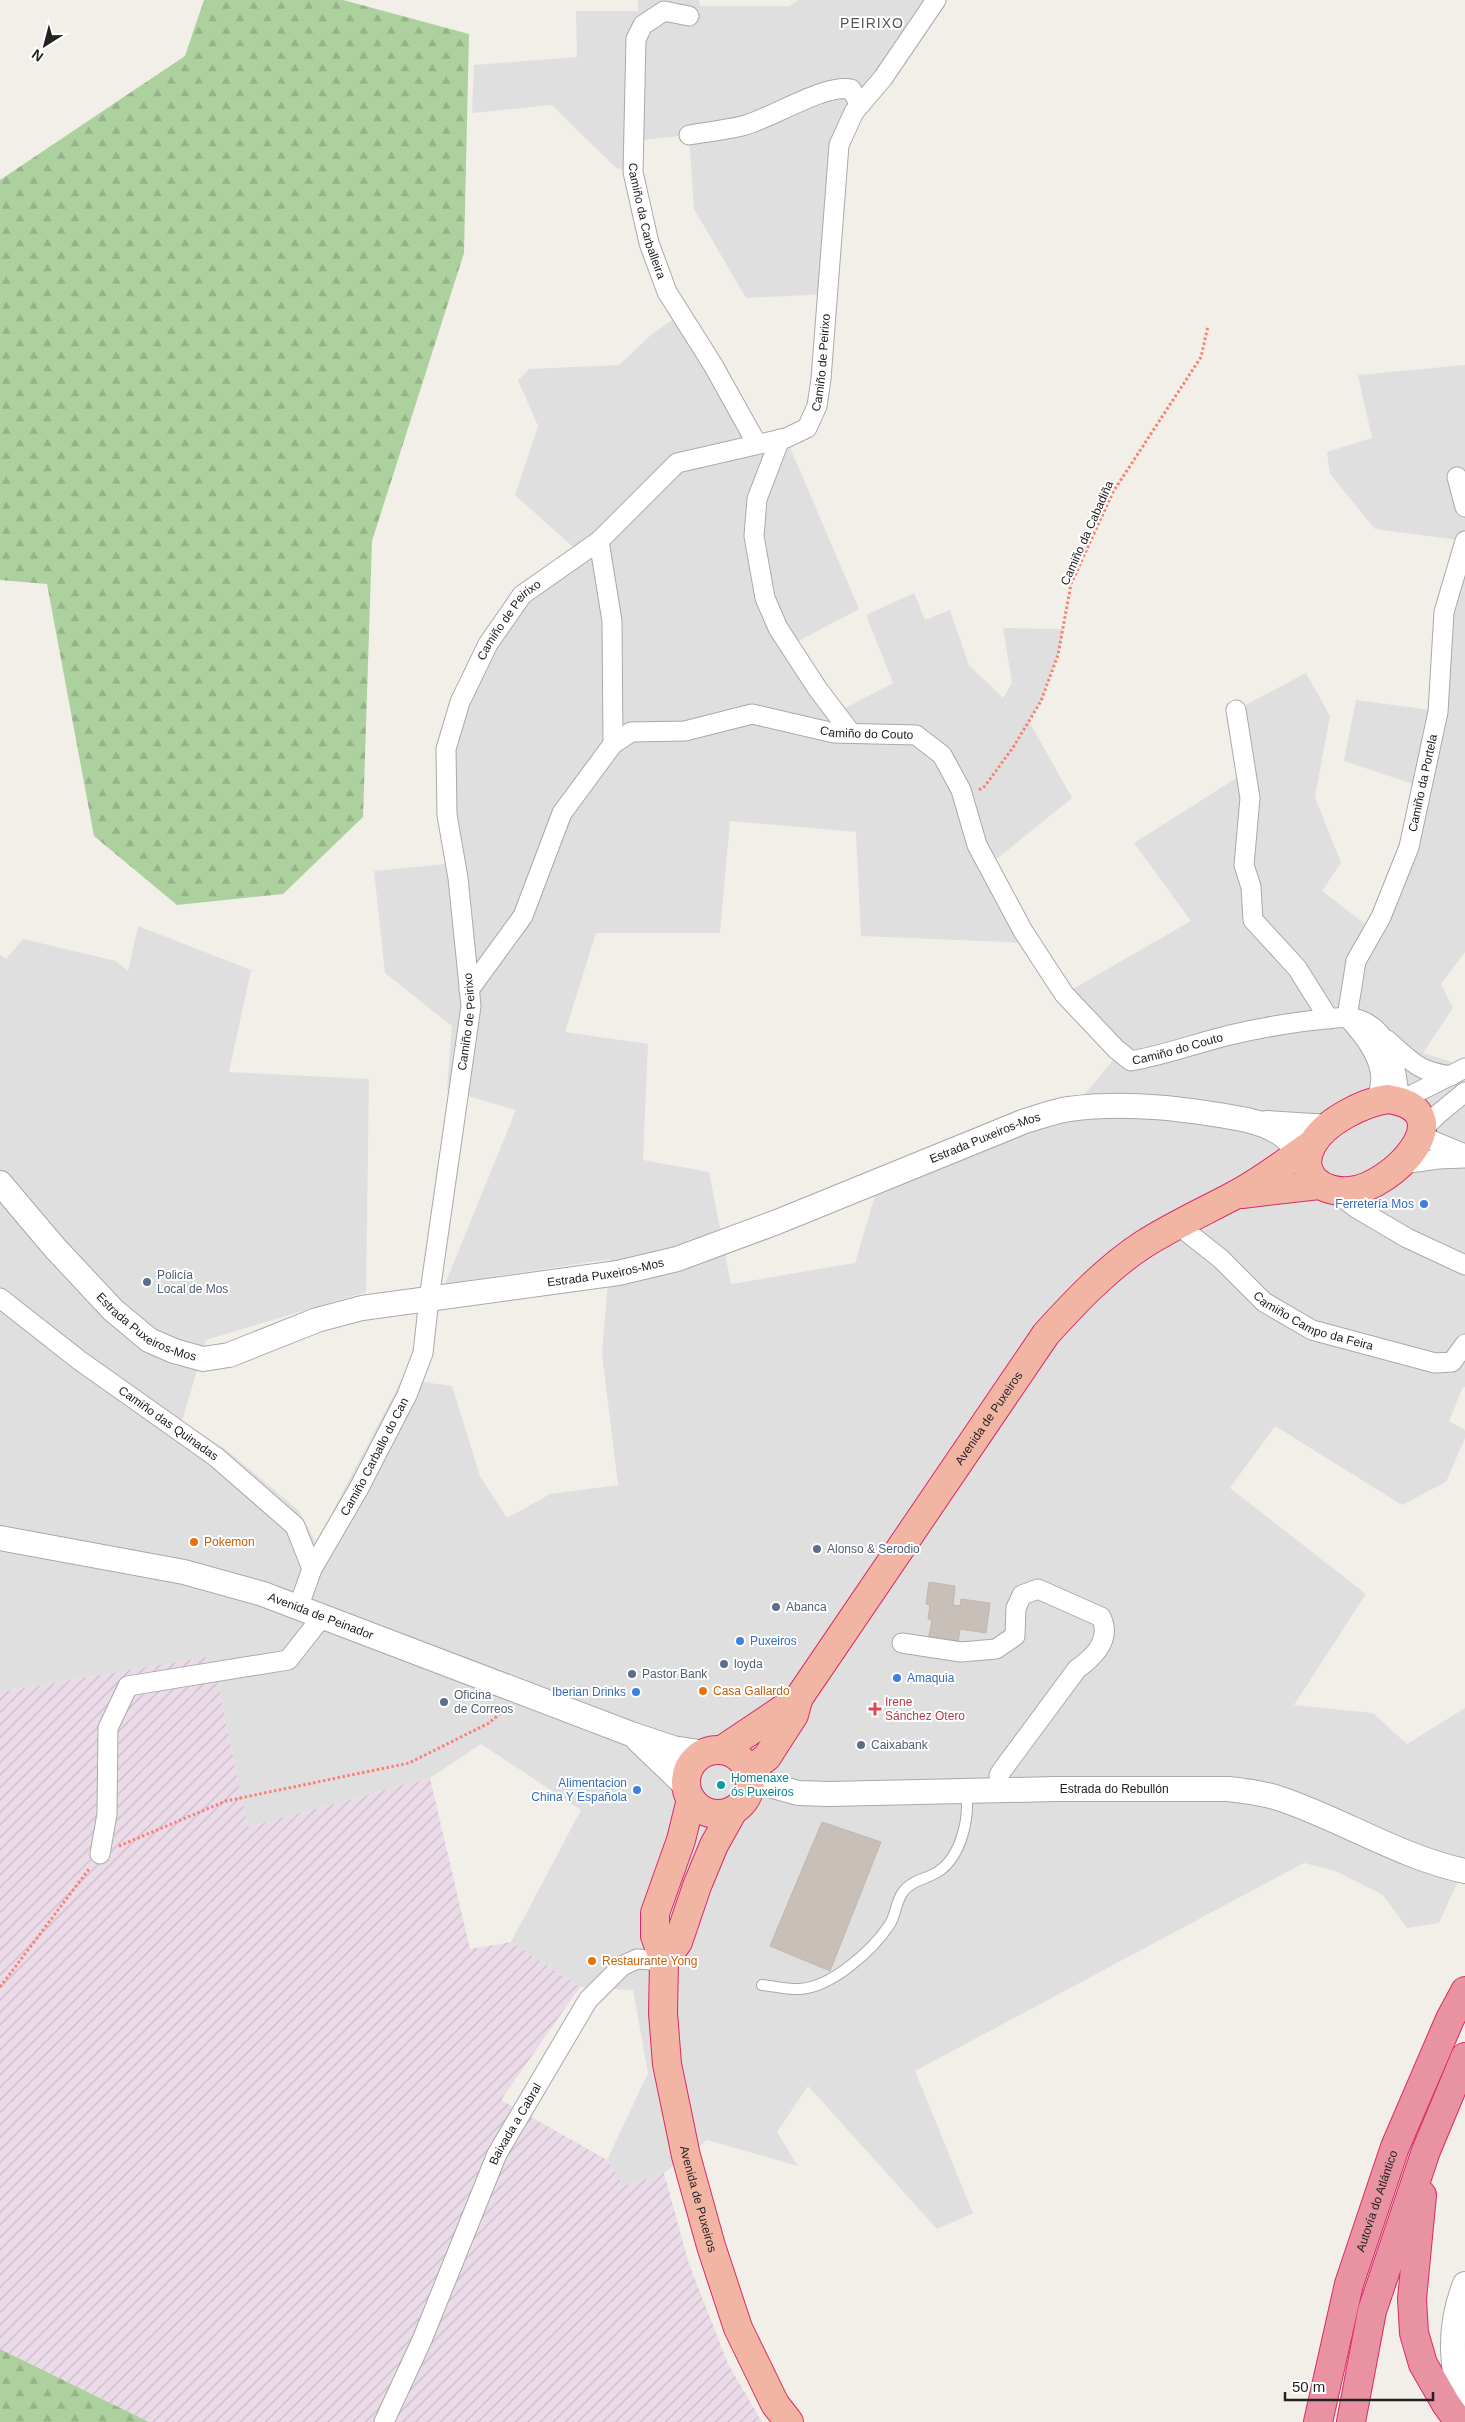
<svg xmlns="http://www.w3.org/2000/svg" width="1465" height="2422" font-family="Arial,sans-serif">
	<defs>
		<pattern id="industrial-furrows" width="10" height="10" patternUnits="userSpaceOnUse" patternTransform="scale(1.25)"><rect width="10" height="10" fill="#ebdbe8"/><path d="M-1 1l2-2M0 10L10 0M9 11l2-2" fill="none" stroke="#c9bcc7"/></pattern>
		<pattern id="forest-firs" width="22" height="20" patternUnits="userSpaceOnUse" patternTransform="scale(1.25)"><rect width="22" height="20" fill="#add19e"/><path d="M5 1l3.5 6h-7zM16 11l3.5 6h-7z" fill="#95b388"/></pattern>
	</defs>
	<rect width="100%" height="100%" fill="#f2efe9"/>
	<!-- residential -->
	<path fill="#e0dfdf" d="M638 0H699L700 6H789L799 0H936L839 145 828 294 746 298 694 209 689 135 634 141 633 172 616 168 552 105 472 113 474 65 577 57 576 11H638Z
		M681 314 757 444 786 438 859 609 789 646 836 713 893 683 866 615 914 593 925 620 950 610 969 665 1003 698 1012 683 1003 628 1063 629 1059 650 1041 701 1029 721 1072 798 988 866 1030 943 861 936 856 832 730 821 720 933H596L565 1032 648 1044 643 1160 709 1172 731 1284 855 1263 875 1196 1065 1118 1113 1060 1083 1016 1064 994 1191 921 1134 843 1246 772 1236 710 1306 673 1330 716 1315 797 1341 863 1322 891 1373 930 1422 787 1344 761 1356 700 1438 711 1465 541 1375 529 1330 474 1327 452 1372 438 1358 375 1465 365V952L1441 984 1453 1008 1423 1053 1465 1066V1387H1463L1449 1421 1465 1430V1438L1446 1482 1402 1505 1275 1426 1230 1488 1366 1594 1294 1705 1373 1713 1407 1744 1465 1708V1866L1439 1923 1407 1928 1383 1895 1335 1871 1304 1863 915 2071 973 2213 937 2229 808 2086 777 2132 798 2166 707 2140 664 2173 624 2186 607 2160 648 2073 633 1990 580 1987 511 1942 581 1810 481 1744 430 1778 248 1827 212 1656 0 1692V955L6 959 23 939 116 961 128 971 138 926 251 970 229 1072 369 1079 366 1292 206 1340 182 1421 228 1451 299 1511 316 1543 402 1379 452 1386 480 1476 507 1518 550 1494 618 1485 602 1353 610 1259 445 1284 516 1110 447 1090 452 1026 385 973 374 871 456 863 446 749 522 595 581 554 515 495 538 426 518 380 529 369 619 365 652 334Z"/>
	<!-- industrial -->
	<path fill="url(#industrial-furrows)" d="M212 1656 248 1827 430 1778 470 1949 511 1942 580 1987 501 2100 607 2160 624 2186 664 2173 689 2264 728 2364 762 2422H149L0 2349V1692Z"/>
	<!-- forest -->
	<path fill="url(#forest-firs)" d="M204 0H343L469 34 464 253 372 541 363 817 283 894 177 905 94 836 47 584 0 580V180L185 56Z
		M0 2349 149 2422H0Z"/>
	<!-- building -->
	<path fill="#c7bfb8" stroke="#c4b6ab" d="M929 1582 955 1586 953 1605 960 1606 961 1599 990 1603 986 1633 960 1629 957 1649 927 1645 932 1620 928 1619 930 1605 926 1604Z
		M822 1822 881 1842 830 1971 770 1946Z"/>
	<g fill="none" stroke-linecap="round" stroke-linejoin="round">
		<defs>
			<path id="service" d="M762 1985C774 1986 788 1990 800 1989 832 1987 873 1950 890 1924 896 1914 896 1901 903 1892 911 1880 928 1879 939 1871 961 1856 970 1818 966 1792"/>
			<g id="minor">
				<path id="s1" d="M689 16 664 11 643 25 636 39 633 172 649 243 667 292 713 365 757 444"/>
				<path d="M689 135C707 132 725 130 742 126 771 119 823 84 851 89L860 105"/>
				<path d="M780 439 757 499 754 536 765 598 778 628 817 688 851 733"/>
				<path d="M1457 477 1465 507"/>
				<path d="M599 541 612 621 613 744"/>
				<path d="M1236 710 1250 798 1244 865 1251 887 1253 920 1297 968 1329 1019"/>
				<path id="s2" d="M469 990 523 916 562 813 613 744 631 732 685 731 752 714 834 733 916 735 942 755 961 790 977 845 1023 931 1064 994 1116 1049 1131 1061C1165 1055 1197 1043 1230 1035 1268 1026 1308 1020 1347 1017L1356 961 1381 917 1409 847 1438 712 1444 612 1465 541"/>
				<path d="M1387 1040C1412 1062 1417 1071 1451 1076"/>
				<path d="M1374 1101C1376 1097 1380 1091 1380 1086 1385 1062 1363 1034 1347 1017 1391 1023 1395 1064 1400 1101L1465 1068"/>
				<path d="M1424 1128 1437 1115 1465 1092"/>
				<path d="M1423 1134 1431 1140 1465 1154"/>
				<path d="M1402 1164 1438 1159 1465 1158"/>
				<path d="M1335 1192 1356 1208 1407 1238 1465 1265"/>
				<path id="s3" d="M1178 1225 1221 1259 1264 1302 1312 1330 1435 1363 1452 1362 1465 1344"/>
				<path id="s4" d="M0 1298 79 1360 216 1457 295 1526 312 1569"/>
				<path id="s5" d="M298 1608 312 1569 359 1488 407 1395 423 1353 429 1299 471 1006 458 878 447 815 446 749 460 702 488 644 522 595 599 541 677 463 786 438 807 428 817 406 821 379 839 145 854 112 883 78 936 0"/>
				<path d="M902 1643 961 1652 996 1649 1015 1636 1016 1608 1022 1595 1038 1589 1101 1617C1112 1640 1094 1657 1077 1669L1003 1769 999 1775 1001 1790"/>
				<path d="M100 1854 107 1814 108 1728 128 1686 288 1660 322 1617"/>
				<path id="s6" d="M384 2422 422 2340 497 2154 588 2000 622 1966 637 1959 664 1961"/>
			</g>
			<g id="tertiary">
				<path d="M1266 1123 1329 1127"/>
				<path id="s7" d="M0 1183 55 1248 113 1310 149 1340 174 1351 203 1359 229 1355 317 1320 362 1308 618 1273 677 1259 777 1222 1025 1121C1039 1117 1054 1111 1069 1109 1128 1101 1189 1109 1247 1120 1280 1128 1292 1139 1308 1168"/>
				<path id="s8" d="M0 1538 184 1572 263 1594 631 1734 673 1748 705 1753"/>
				<path d="M638 1740 686 1786"/>
				<path id="s9" d="M751 1780 798 1793 829 1794 1056 1789H1228C1246 1791 1264 1793 1281 1799 1343 1820 1400 1857 1465 1871"/>
				<path d="M1465 2284C1447 2329 1451 2370 1465 2416"/>
			</g>
			<g id="trunk">
				<path d="M1388 1099C1465 1111 1393 1187 1350 1191 1322 1194 1296 1174 1312 1145 1324 1122 1364 1102 1388 1099Z"/>
				<path d="M1242 1194 1319 1185"/>
				<circle cx="718" cy="1782" r="32"/>
				<path id="s10" d="M722 1750 798 1699 1046 1334C1075 1302 1107 1268 1144 1244 1174 1225 1205 1211 1235 1195 1262 1181 1287 1161 1312 1144"/>
				<path d="M749 1771 767 1757 794 1715 798 1700"/>
				<path id="s11" d="M691 1799 681 1840 655 1913V1936L664 1961 663 2013 667 2064 686 2156 711 2246 738 2328 775 2404 789 2422"/>
				<path d="M664 1961 678 1942 697 1886 714 1845 733 1811"/>
			</g>
			<g id="motorway">
				<path d="M1422 2195 1412 2299 1414 2333 1423 2364 1446 2404 1459 2422"/>
				<path id="s12" d="M1318 2422 1349 2284 1395 2147 1450 2019 1465 1991"/>
				<path d="M1351 2422 1372 2311 1426 2151 1465 2057"/>
			</g>
		</defs>
		<!-- service casing -->
		<use href="#service" stroke="#a9a9a9" stroke-width="12"/>
		<!-- minor casing -->
		<use href="#minor" stroke="#a9a9a9" stroke-width="21"/>
		<!-- tertiary casing -->
		<use href="#tertiary" stroke="#a9a9a9" stroke-width="26"/>
		<!-- trunk casing -->
		<use href="#trunk" stroke="#dc2a67" stroke-width="30"/>
		<!-- motorway casing -->
		<use href="#motorway" stroke="#dc2a67" stroke-width="30"/>
		<!-- path -->
		<path stroke="#fa8072" stroke-width="3" stroke-dasharray="2.5 2.5" stroke-linecap="butt" d="M979 790 985 786 1014 746 1041 701 1058 655 1071 584 1113 492 1201 357 1208 326
			M119 1846 226 1801 409 1763 489 1723 505 1709
			M0 1987 89 1869"/>
		<!-- service -->
		<use href="#service" stroke="#fff" stroke-width="10"/>
		<!-- minor -->
		<use href="#minor" stroke="#fff" stroke-width="19"/>
		<!-- tertiary -->
		<use href="#tertiary" stroke="#fff" stroke-width="24"/>
		<!-- trunk -->
		<use href="#trunk" stroke="#f2b4a3" stroke-width="28"/>
		<!-- motorway -->
		<use href="#motorway" stroke="#e892a2" stroke-width="28"/>
	</g>
	<!-- markers -->
	<g fill="#3f7fe0" stroke="#fff" stroke-width="2">
		<circle cx="1424" cy="1204" r="5"/>
		<circle cx="740" cy="1641" r="5"/>
		<circle cx="897" cy="1678" r="5"/>
		<circle cx="636" cy="1692" r="5"/>
		<circle cx="637" cy="1790" r="5"/>
	</g>
	<g fill="#5c6f8a" stroke="#fff" stroke-width="2">
		<circle cx="147" cy="1282" r="5"/>
		<circle cx="817" cy="1549" r="5"/>
		<circle cx="776" cy="1607" r="5"/>
		<circle cx="724" cy="1664" r="5"/>
		<circle cx="632" cy="1674" r="5"/>
		<circle cx="444" cy="1702" r="5"/>
		<circle cx="861" cy="1745" r="5"/>
	</g>
	<g fill="#e8710a" stroke="#fff" stroke-width="2">
		<circle cx="194" cy="1542" r="5"/>
		<circle cx="703" cy="1691" r="5"/>
		<circle cx="592" cy="1961" r="5"/>
	</g>
	<path fill="#e0444e" stroke="#fff" stroke-width="2" d="M872.5 1701.5h5v5h5v5h-5v5h-5v-5h-5v-5h5z"/>
	<circle fill="#0f9aa8" stroke="#fff" stroke-width="2" cx="721" cy="1785" r="5"/>
	<g text-anchor="middle" dominant-baseline="central" stroke-width="4" stroke-linejoin="round" paint-order="stroke">
		<!-- street labels -->
		<g font-size="12" fill="#222" stroke="#fff">
			<text stroke="none"><textPath href="#s1" startOffset="250">Camiño da Carballeira</textPath></text>
			<text stroke="none"><textPath href="#s5" startOffset="1474">Camiño de Peirixo</textPath></text>
			<text transform="translate(1087 533) rotate(-66)">Camiño da Cabadiña</text>
			<text stroke="none"><textPath href="#s5" startOffset="1039">Camiño de Peirixo</textPath></text>
			<text stroke="none"><textPath href="#s2" startOffset="549">Camiño do Couto</textPath></text>
			<text stroke="none"><textPath href="#s2" startOffset="1465">Camiño da Portela</textPath></text>
			<text stroke="none"><textPath href="#s5" startOffset="619">Camiño de Peirixo</textPath></text>
			<text stroke="none"><textPath href="#s2" startOffset="1044">Camiño do Couto</textPath></text>
			<text stroke="none"><textPath href="#s7" startOffset="1092">Estrada Puxeiros-Mos</textPath></text>
			<text stroke="none"><textPath href="#s7" startOffset="688">Estrada Puxeiros-Mos</textPath></text>
			<text stroke="none"><textPath href="#s3" startOffset="169">Camiño Campo da Feira</textPath></text>
			<text stroke="none"><textPath href="#s7" startOffset="208">Estrada Puxeiros-Mos</textPath></text>
			<text stroke="none"><textPath href="#s10" startOffset="431">Avenida de Puxeiros</textPath></text>
			<text stroke="none"><textPath href="#s4" startOffset="210">Camiño das Quinadas</textPath></text>
			<text stroke="none"><textPath href="#s5" startOffset="170">Camiño Carballo do Can</textPath></text>
			<text stroke="none"><textPath href="#s8" startOffset="331">Avenida de Peinador</textPath></text>
			<text stroke="none"><textPath href="#s9" startOffset="365">Estrada do Rebullón</textPath></text>
			<text stroke="none"><textPath href="#s6" startOffset="326">Baixada a Cabral</textPath></text>
			<text stroke="none"><textPath href="#s11" startOffset="411">Avenida de Puxeiros</textPath></text>
			<text stroke="none"><textPath href="#s12" startOffset="229">Autovía do Atlántico</textPath></text>
		</g>
		<!-- shop labels -->
		<g font-size="12" fill="#366cbe" stroke="#fff" text-anchor="end">
			<text x="1414" y="1204">Ferretería Mos</text>
			<text x="750" y="1641" text-anchor="start">Puxeiros</text>
			<text x="907" y="1678" text-anchor="start">Amaquia</text>
			<text x="626" y="1692">Iberian Drinks</text>
			<text x="627" y="1783">Alimentacion<tspan x="627" dy="14">China Y Española</tspan></text>
		</g>
		<!-- service labels -->
		<g font-size="12" fill="#4e5e75" stroke="#fff" text-anchor="start">
			<text x="157" y="1275">Policía<tspan x="157" dy="14">Local de Mos</tspan></text>
			<text x="827" y="1549">Alonso &amp; Serodio</text>
			<text x="786" y="1607">Abanca</text>
			<text x="734" y="1664">loyda</text>
			<text x="642" y="1674">Pastor Bank</text>
			<text x="454" y="1695">Oficina<tspan x="454" dy="14">de Correos</tspan></text>
			<text x="871" y="1745">Caixabank</text>
		</g>
		<!-- food labels -->
		<g font-size="12" fill="#c56008" stroke="#fff" text-anchor="start">
			<text x="204" y="1542">Pokemon</text>
			<text x="713" y="1691">Casa Gallardo</text>
			<text x="602" y="1961">Restaurante Yong</text>
		</g>
		<!-- health labels -->
		<g font-size="12" fill="#be3a42" stroke="#fff" text-anchor="start">
			<text x="885" y="1702">Irene<tspan x="885" dy="14">Sánchez Otero</tspan></text>
		</g>
		<!-- culture labels -->
		<g font-size="12" fill="#0d838f" stroke="#fff" text-anchor="start">
			<text x="731" y="1778">Homenaxe<tspan x="731" dy="14">ós Puxeiros</tspan></text>
		</g>
		<!-- neighbourhood labels -->
		<g font-size="14" letter-spacing="1" fill="#555" stroke="#fff">
			<text x="872" y="23">PEIRIXO</text>
		</g>
	</g>
	<!-- north arrow -->
	<g transform="translate(45 45) rotate(216)" stroke="#ffffff" stroke-width="4" paint-order="stroke">
	<path d="M0-4L9 19L0 12L-9 19Z" fill="#222222"/>
	<text y="-8" font-size="14" font-weight="bold" text-anchor="middle" fill="#222222">N</text>
	</g>
	<!-- scale -->
	<path d="M1285 2392v8h148v-8" fill="none" stroke="#222222" stroke-width="2.5"/>
	<text x="1292" y="2392" font-size="15" fill="#222222" stroke="#ffffff" stroke-width="4" paint-order="stroke">50 m</text>
</svg>
